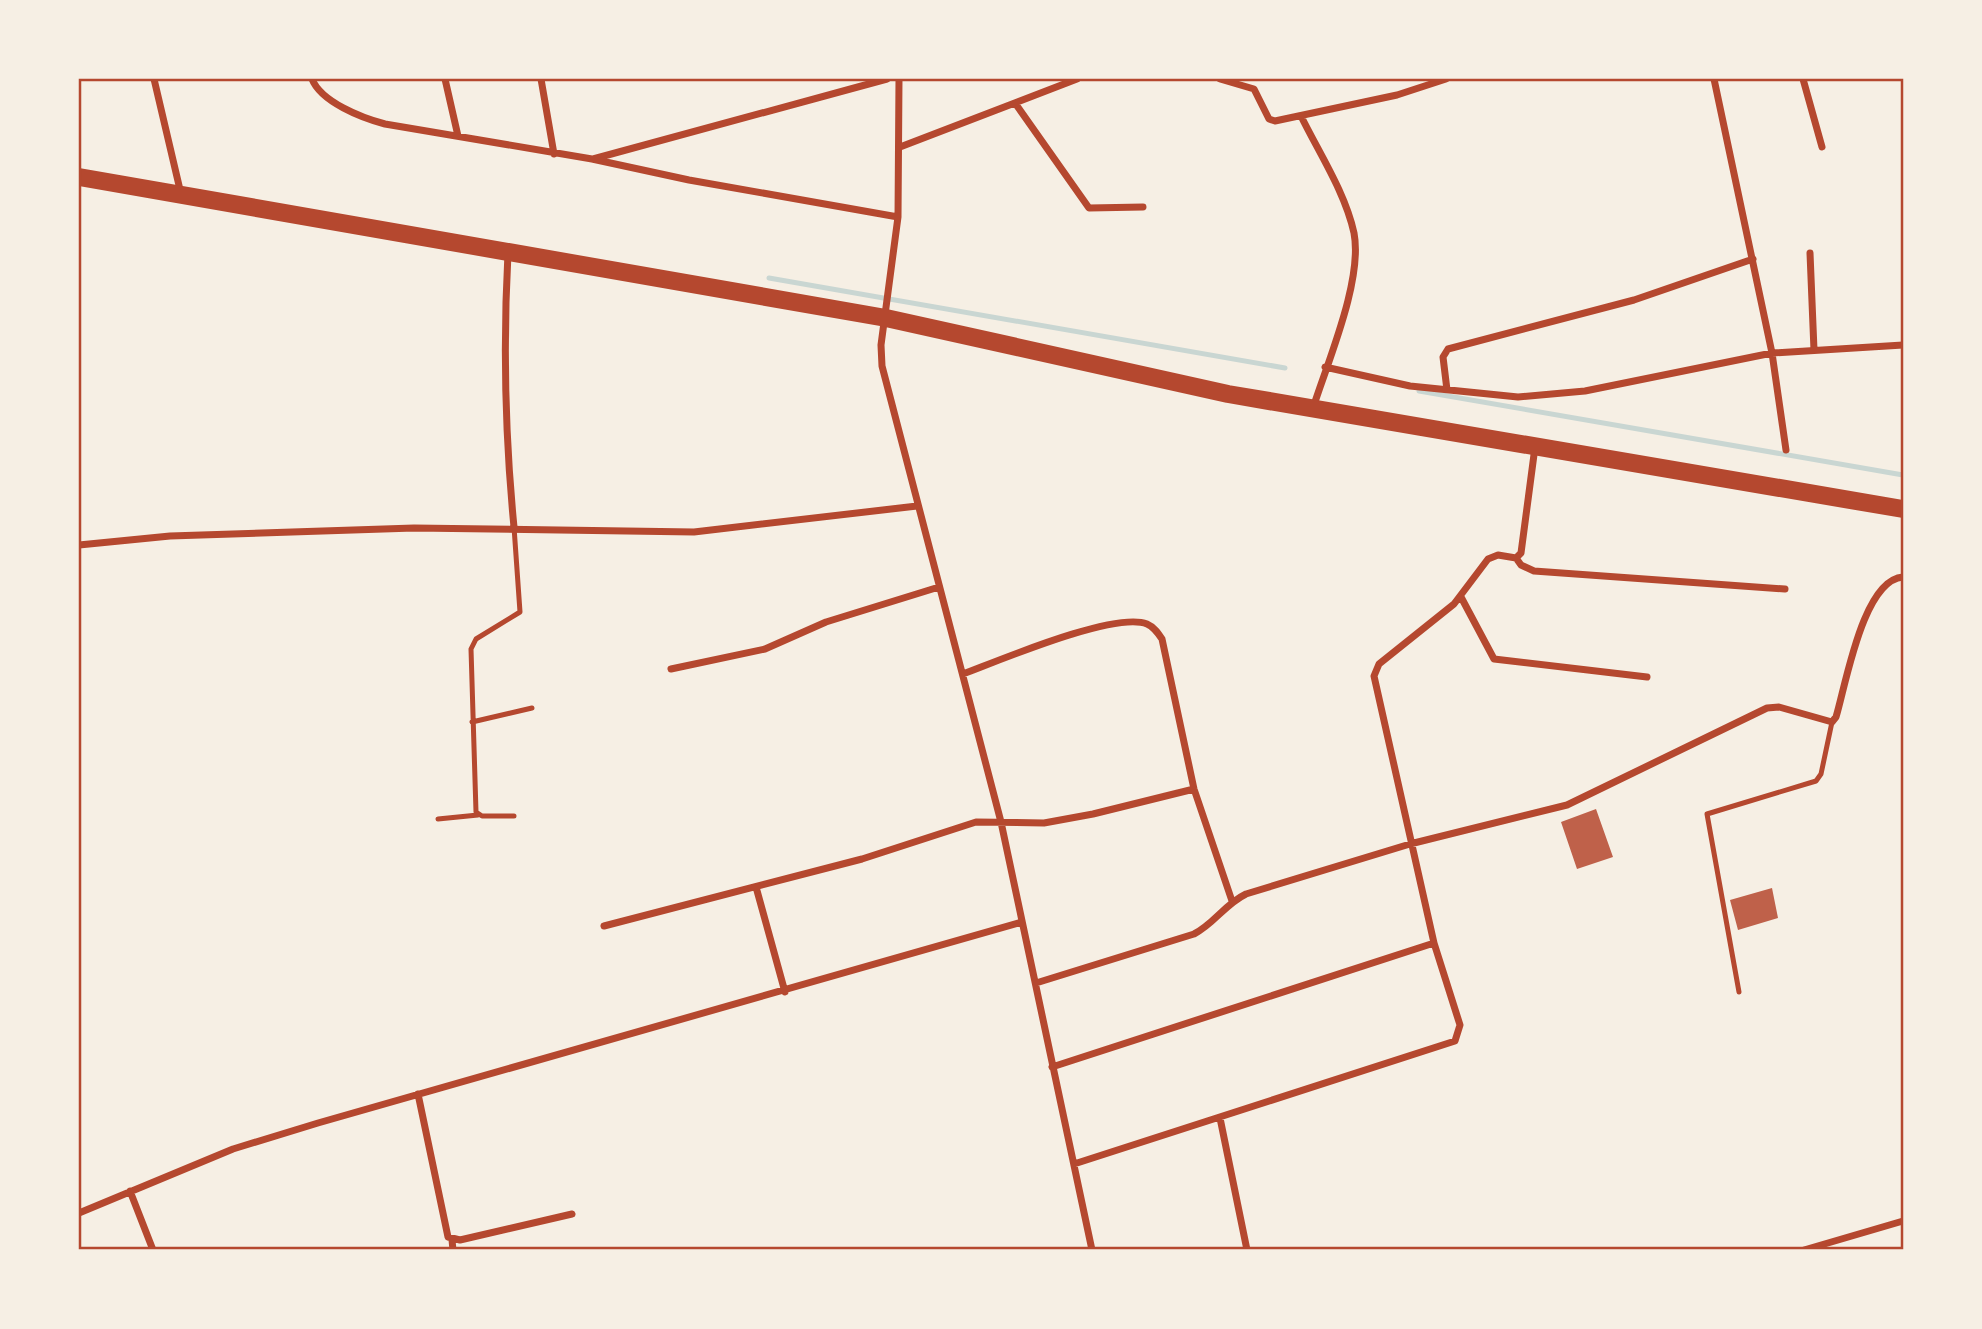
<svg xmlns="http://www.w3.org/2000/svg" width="1982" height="1329" font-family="Signika,sans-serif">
	<rect width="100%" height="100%" fill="#f6efe4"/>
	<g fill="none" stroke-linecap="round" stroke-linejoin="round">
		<!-- stream -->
		<path stroke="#c9d6d2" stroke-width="5" d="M769 278 1285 368
			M1419 391 1903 475"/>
	</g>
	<!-- building -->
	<path fill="#bf614a" d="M1596 809 1613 857 1577 869 1561 822Z
		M1772 888 1778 918 1738 930 1730 900Z"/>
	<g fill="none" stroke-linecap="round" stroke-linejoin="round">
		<!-- service -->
		<path stroke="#b5482f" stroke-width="5" d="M472 722 532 708
			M514 816H482L476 812 471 649 476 639 520 612 514 527
			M438 819 478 815
			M1739 992 1707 814 1816 781 1821 774 1832 722"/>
		<!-- minor -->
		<path stroke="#b5482f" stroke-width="7" d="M154 79 181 194
			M312 79C321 102 362 118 385 124L592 159 689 180 898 217
			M445 79 458 136
			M541 79 554 154
			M899 79 898 217 881 345 882 366 1001 822 1092 1250
			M1220 79 1254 89 1269 119 1275 121 1397 95 1446 79
			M1714 79 1772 353 1786 450
			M1803 79 1822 147
			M1015 103 1089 208 1143 207
			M1301 116C1319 153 1345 192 1354 233 1363 280 1328 361 1313 408
			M900 147 1077 79
			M593 159 887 79
			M508 253C503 345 505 435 514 527
			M1810 253 1814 350
			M1325 367 1410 386 1518 397 1585 391 1772 353 1903 345
			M1447 390 1443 357 1448 349 1634 300 1753 259
			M79 545 170 536 414 528 694 532 917 506
			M1516 558 1521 565 1534 571 1785 589
			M1461 597 1494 659 1647 677
			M671 669 765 649 826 622 939 587
			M963 674C998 661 1115 611 1147 624 1154 627 1158 633 1162 639L1194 789 1232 901
			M756 887 785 992
			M604 926 862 859 976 822 1044 823 1093 814 1194 789
			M1036 983 1194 934C1214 924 1225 904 1246 894L1410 844 1567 805 1767 708 1779 707 1832 722 1836 717C1846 684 1863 580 1903 577
			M1052 1067 1434 943
			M418 1094 448 1237 460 1240 572 1214
			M1220 1118 1247 1250
			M1074 1164 1455 1041 1460 1025 1434 943 1374 676 1379 664 1454 604 1488 559 1498 555 1516 558 1521 553 1535 447
			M130 1191 153 1250
			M79 1213 233 1149 318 1123 1022 922
			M452 1240 453 1250
			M1804 1250 1903 1221"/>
		<!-- trunk -->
		<path stroke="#b5482f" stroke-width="18" d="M79 177 886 318 1228 394 1903 509"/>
	</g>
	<!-- border -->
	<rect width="1982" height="1329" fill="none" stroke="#f6efe4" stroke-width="161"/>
	<rect x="80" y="80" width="1822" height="1168" fill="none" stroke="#b5482f" stroke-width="2.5"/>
</svg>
